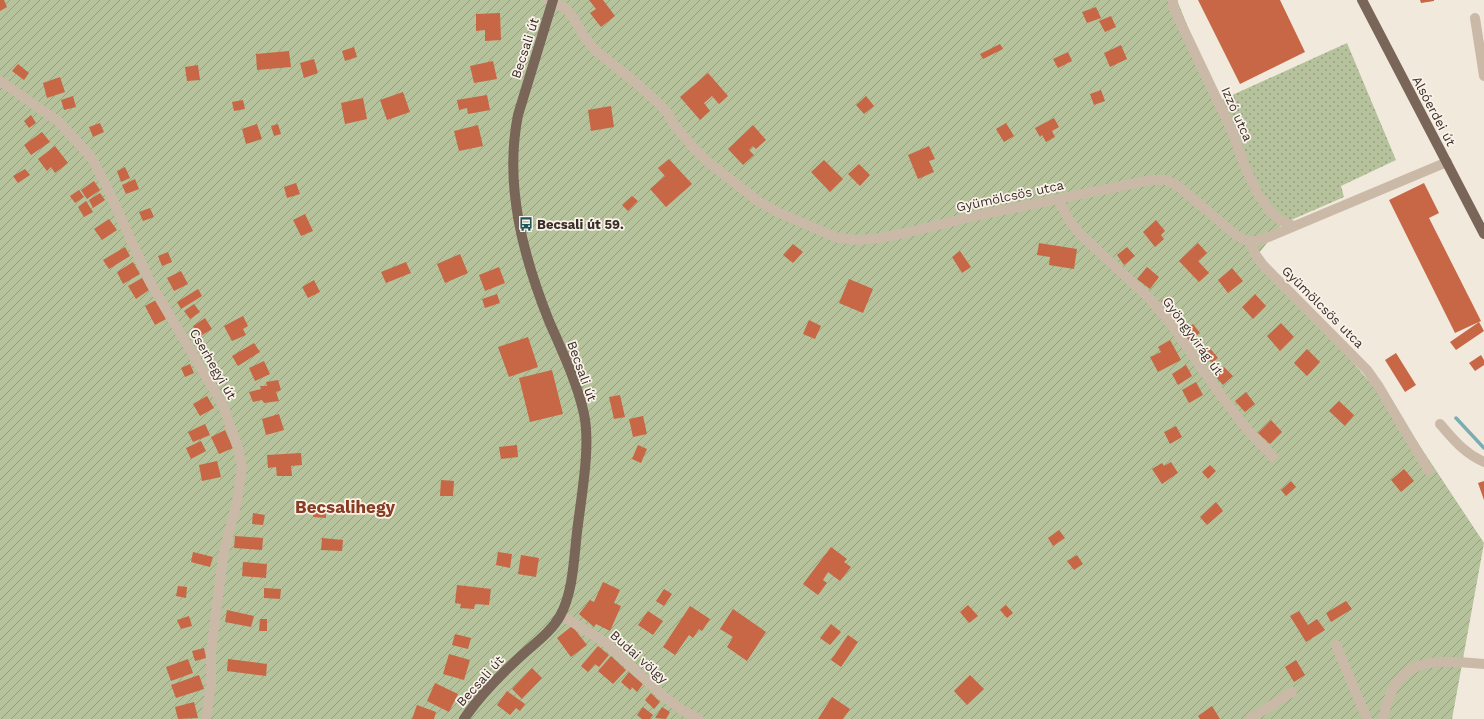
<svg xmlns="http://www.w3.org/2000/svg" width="1484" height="719" font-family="'Work Sans',sans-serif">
	<defs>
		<pattern id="grass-dots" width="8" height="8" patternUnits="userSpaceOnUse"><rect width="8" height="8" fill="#b5c29c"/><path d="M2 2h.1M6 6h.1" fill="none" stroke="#949e7f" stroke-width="1.8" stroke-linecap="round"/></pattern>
		<pattern id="garden-furrows" width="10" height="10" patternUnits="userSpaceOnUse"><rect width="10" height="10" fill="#b5c29c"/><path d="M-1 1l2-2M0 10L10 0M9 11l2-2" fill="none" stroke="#949e7f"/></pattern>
	</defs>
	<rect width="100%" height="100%" fill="#f2e9dd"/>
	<!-- grass -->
	<path fill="url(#grass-dots)" d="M1347 43 1396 160 1341 186 1344 197 1282 224 1247 174 1219 101Z"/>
	<!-- garden -->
	<path fill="url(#garden-furrows)" d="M0 0H1177L1247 174 1282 224 1259 253 1404 422 1484 543 1452 719H0Z"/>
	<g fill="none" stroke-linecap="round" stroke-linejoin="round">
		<!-- stream -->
		<path stroke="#7badb0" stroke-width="3.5" d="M1456 418 1484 448"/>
	</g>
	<!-- building -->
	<path fill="#c76746" d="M0 0H4L7 7 0 11Z
		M589 0H603L615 16 601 27 590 13 596 9Z
		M1198 0H1280L1305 52 1240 84Z
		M1420 0H1434V1L1421 3Z
		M1096 7 1101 18 1087 23 1082 12Z
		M500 13 501 40 485 41V30L476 31V14Z
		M1111 16 1116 27 1105 32 1099 21Z
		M1000 44 1003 49 983 59 980 54Z
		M1121 45 1127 59 1110 67 1104 53Z
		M354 47 357 57 345 61 342 51Z
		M289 51 291 67 257 70 256 54Z
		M1068 52 1072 61 1058 68 1053 59Z
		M314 59 318 73 304 78 300 63Z
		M493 61 497 79 474 83 470 66Z
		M18 64 29 73 24 80 12 71Z
		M198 65 200 80 187 81 185 67Z
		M708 73 728 96 719 104 712 96 704 103 710 111 700 120 680 97Z
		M60 77 65 92 47 98 43 83Z
		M1101 90 1105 101 1094 105 1090 94Z
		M403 92 410 112 387 120 380 100Z
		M487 95 490 110 468 114 467 108 459 110 457 100Z
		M73 96 76 107 64 110 61 100Z
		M866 96 874 106 864 114 856 105Z
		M363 98 367 119 345 124 341 103Z
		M243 100 245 109 234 111 232 102Z
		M611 106 614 127 591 131 588 110Z
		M31 115 36 123 29 128 24 121Z
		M1054 118 1059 127 1052 131 1055 137 1046 142 1042 135 1040 137 1035 128Z
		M100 123 104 132 93 137 89 127Z
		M1006 123 1014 136 1004 142 996 129Z
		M257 124 262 139 246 144 242 129Z
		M278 124 281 134 274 136 271 126Z
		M478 125 483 146 459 151 454 131Z
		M753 125 766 140 756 149 753 146 749 150 754 155 743 165 728 149Z
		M42 132 50 142 31 155 24 145Z
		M55 146 68 163 55 173 51 167 47 171 38 159Z
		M929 146 935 159 929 161 934 172 918 179 908 155Z
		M669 159 692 184 666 207 650 189 665 176 658 168Z
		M824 160 843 179 830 192 811 172Z
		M859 164 870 175 860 186 848 174Z
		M125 167 130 178 121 182 117 171Z
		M25 169 30 175 18 183 13 176Z
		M135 179 139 189 126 194 122 185Z
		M94 181 100 190 87 199 81 190Z
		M296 183 300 194 287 198 284 187Z
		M1424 183 1439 213 1429 218 1481 321 1455 333 1389 200Z
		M79 190 84 197 75 203 70 196Z
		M100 193 105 200 93 208 89 200Z
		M632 196 638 201 628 211 622 205Z
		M86 201 93 212 84 217 78 207Z
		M150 208 154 217 143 221 139 212Z
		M305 214 313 231 301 236 293 220Z
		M109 219 117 230 102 240 94 229Z
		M1156 220 1165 231 1161 235 1164 239 1155 247 1143 232Z
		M1039 243 1077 249 1074 269 1049 265 1050 257 1037 255Z
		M1198 243 1207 253 1198 261 1209 273 1199 282 1179 261Z
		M793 244 803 252 793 263 783 255Z
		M125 247 130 256 109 269 103 260Z
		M1127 247 1135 256 1124 265 1117 255Z
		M960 251 971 267 962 273 952 257Z
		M168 252 172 262 162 266 158 256Z
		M460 254 468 273 445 283 437 264Z
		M133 262 140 274 123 284 117 272Z
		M406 262 411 273 386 283 381 272Z
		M499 267 505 283 485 291 479 275Z
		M1147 267 1159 277 1150 289 1137 279Z
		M1232 268 1243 281 1228 293 1218 280Z
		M181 271 188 284 174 291 167 278Z
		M142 278 149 290 136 299 128 286Z
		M849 279 873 289 863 313 839 303Z
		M314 280 320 292 308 298 302 287Z
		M198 289 202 296 181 309 177 302Z
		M497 294 500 303 485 308 482 299Z
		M1255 294 1266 306 1253 319 1242 307Z
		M1168 296 1173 304 1166 309 1161 301Z
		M156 300 166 319 155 325 145 306Z
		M194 304 200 312 190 319 184 311Z
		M243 316 248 326 243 329 246 335 232 341 224 326Z
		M205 318 212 329 199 337 193 326Z
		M809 320 821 326 815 339 803 334Z
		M1479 322 1484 331 1456 350 1450 342Z
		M1281 323 1294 337 1280 351 1267 336Z
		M1193 324 1200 333 1189 341 1182 332Z
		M528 337 538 367 509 377 498 347Z
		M1170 340 1181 360 1158 372 1150 357 1161 352 1158 347Z
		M254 343 260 352 238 366 232 356Z
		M1208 346 1218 358 1212 363 1201 352Z
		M1307 349 1320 362 1307 376 1294 363Z
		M1396 353 1416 385 1405 392 1385 360Z
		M1481 355 1484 360V365L1475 371 1469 363Z
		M264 361 270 374 255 381 249 368Z
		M190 364 194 373 185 377 181 368Z
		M1186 365 1192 376 1178 385 1172 374Z
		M1224 367 1233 376 1223 385 1215 376Z
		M552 370 563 414 530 422 519 378Z
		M278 380 281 390 276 392 279 401 264 403 262 400 253 402 249 392 261 389 260 386H267L266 382Z
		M1196 382 1203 395 1189 403 1182 390Z
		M1246 392 1255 404 1245 412 1235 401Z
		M620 395 625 417 614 419 609 397Z
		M207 396 214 408 200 416 193 404Z
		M1339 401 1354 415 1345 426 1329 411Z
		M279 414 284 430 266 435 262 419Z
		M643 416 647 434 633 437 629 419Z
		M1271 420 1282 432 1270 444 1258 433Z
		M205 424 210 435 193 442 188 432Z
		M1176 426 1182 437 1170 444 1164 432Z
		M225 430 233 448 219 454 211 437Z
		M201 441 206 451 191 459 186 448Z
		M517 445 518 457 501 459 499 447Z
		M638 445 647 449 641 463 632 459Z
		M301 453 302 465 291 466 292 476H277L276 467 268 468 267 455Z
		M217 461 221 477 202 481 199 465Z
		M1171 462 1178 473 1162 484 1152 469 1162 463 1164 466Z
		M1210 465 1216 471 1208 479 1202 472Z
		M1404 469 1414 481 1401 492 1391 480Z
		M441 480 454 481 453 496H440Z
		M1291 481 1296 487 1286 496 1281 490Z
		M1484 481V500L1478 483Z
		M1216 502 1223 511 1207 525 1200 517Z
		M313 509H326V518L313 517Z
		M253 513 265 515 263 525 252 524Z
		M1059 530 1065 538 1053 546 1048 538Z
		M235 536 263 538 262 550 234 548Z
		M322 538 343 540 342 551 321 550Z
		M831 547 847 559 844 562 851 567 840 581 828 572 823 580 827 583 818 595 803 584Z
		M193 552 213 557 210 567 191 562Z
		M498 552 512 554 510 568 496 565Z
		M521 555 539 558 536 577 518 574Z
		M1077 555 1083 564 1074 570 1067 561Z
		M243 562 267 564 266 578 242 576Z
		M603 582 620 590 614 603 621 606 610 631 596 624 594 627 579 614 590 600 594 602Z
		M457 585 491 589 489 605 475 604 474 609 460 608 461 604 455 603Z
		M178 586 187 587 186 598 176 596Z
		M264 588 281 589 280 599 264 598Z
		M664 589 672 594 664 606 656 601Z
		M1346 601 1352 609 1331 622 1326 613Z
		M968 605 978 616 969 623 960 612Z
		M1006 605 1013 613 1007 618 1000 610Z
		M690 606 710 619 702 631 699 629 693 638 689 635 675 655 663 647Z
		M733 609 766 632 747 661 727 647 733 637 720 629Z
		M227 610 254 616 251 627 225 622Z
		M648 611 663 621 653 635 638 625Z
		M1299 611 1308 625 1317 619 1325 630 1306 642 1290 616Z
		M189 616 192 626 181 629 177 620Z
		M260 619H267V631H259Z
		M831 624 841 632 830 645 820 638Z
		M572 626 587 645 571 657 557 638Z
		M455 634 471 638 468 649 452 645Z
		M848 635 858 642 841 667 831 660Z
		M598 646 609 655 599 667 595 664 588 672 581 666Z
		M204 648 206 658 195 661 192 651Z
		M449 654 470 660 464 680 443 674Z
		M611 656 626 670 613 684 598 671Z
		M188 659 193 673 171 681 166 667Z
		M228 659 267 664 266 676 227 671Z
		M1296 660 1305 675 1294 682 1285 667Z
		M532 668 542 678 522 699 512 689Z
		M629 672 643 684 637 692 632 687 630 690 621 682Z
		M199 675 204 689 176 698 171 685Z
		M970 675 984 689 967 705 954 691Z
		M435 683 458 694 449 712 427 701Z
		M507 691 525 704 520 711 516 708 510 715 497 705Z
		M651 693 660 702 654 709 645 700Z
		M832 697 850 709 843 719H818Z
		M194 702 198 718 178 719 175 707Z
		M417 705 436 712 434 719H412Z
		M1212 706 1220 719H1200L1198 716Z
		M643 707 653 715 650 719H642L637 715Z
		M662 707 670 712 666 719 655 718Z"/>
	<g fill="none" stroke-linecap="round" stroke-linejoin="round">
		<!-- minor -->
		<path stroke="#cbb9a8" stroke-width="10" d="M548 0 565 8 573 17 583 35 595 50 635 82 657 102 667 112 675 126 693 147 708 162 758 201 777 212 838 238 860 240 880 238 905 233 975 216 1151 180H1166L1178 186 1237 236 1250 242 1255 254 1263 265 1367 370 1379 387 1429 471
			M1173 0V7L1232 131 1245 167 1258 194 1269 210 1280 220 1294 226
			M1475 18 1484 76
			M0 81 58 121 91 157 105 183 151 284 223 405 238 448 242 467 237 501 223 556 211 653V683L206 719
			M1058 199 1069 220 1080 234 1150 299 1171 324 1220 394 1246 428 1273 457
			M1250 242 1266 238 1447 162
			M1440 424C1454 440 1464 453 1484 462
			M561 615 606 643 662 695 682 710 699 719
			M1336 645 1367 719
			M1250 719 1292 692
			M1383 719C1396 656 1430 659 1484 664"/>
		<!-- major -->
		<path stroke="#7a6559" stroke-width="10" d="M1362 0 1484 234
			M464 719C480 695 500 675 521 656 535 643 551 632 560 616 573 593 574 558 577 532 581 498 591 447 584 414 577 382 562 351 549 321 523 256 504 185 518 115L553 0"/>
	</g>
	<!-- icons -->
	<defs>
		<symbol id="bus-bare" viewBox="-9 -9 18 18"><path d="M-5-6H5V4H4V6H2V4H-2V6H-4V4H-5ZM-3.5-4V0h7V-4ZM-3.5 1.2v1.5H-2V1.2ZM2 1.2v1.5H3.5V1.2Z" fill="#1d555a" stroke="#faf2e9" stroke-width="2.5" paint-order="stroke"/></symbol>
	</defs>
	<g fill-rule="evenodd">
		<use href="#bus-bare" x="516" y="214" width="20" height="20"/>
	</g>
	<g text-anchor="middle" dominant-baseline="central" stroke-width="3.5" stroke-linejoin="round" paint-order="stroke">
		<!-- street labels -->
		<g font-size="13" fill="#382d28" stroke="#faf2e9">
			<text transform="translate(525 48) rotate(-72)">Becsali út</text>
			<text transform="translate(1434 111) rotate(62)">Alsóerdei út</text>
			<text transform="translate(1237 114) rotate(66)">Izzó utca</text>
			<text transform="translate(1010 196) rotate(-12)">Gyümölcsös utca</text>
			<text transform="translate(1323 307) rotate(45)">Gyümölcsös utca</text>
			<text transform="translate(1193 336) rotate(54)">Gyöngyvirág út</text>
			<text transform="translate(213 364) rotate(60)">Cserhegyi út</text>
			<text transform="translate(582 371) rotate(70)">Becsali út</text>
			<text transform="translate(639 657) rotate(42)">Budai völgy</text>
			<text transform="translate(480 681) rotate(-48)">Becsali út</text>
		</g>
		<!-- poi labels -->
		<g font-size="13" font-weight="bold" fill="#382d28" stroke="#faf2e9" text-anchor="start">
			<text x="537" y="224">Becsali út 59.</text>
		</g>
		<!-- district labels -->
		<g font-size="17" font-weight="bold" fill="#873b21" stroke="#faf2e9">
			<text x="345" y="507">Becsalihegy</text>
		</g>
	</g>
</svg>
